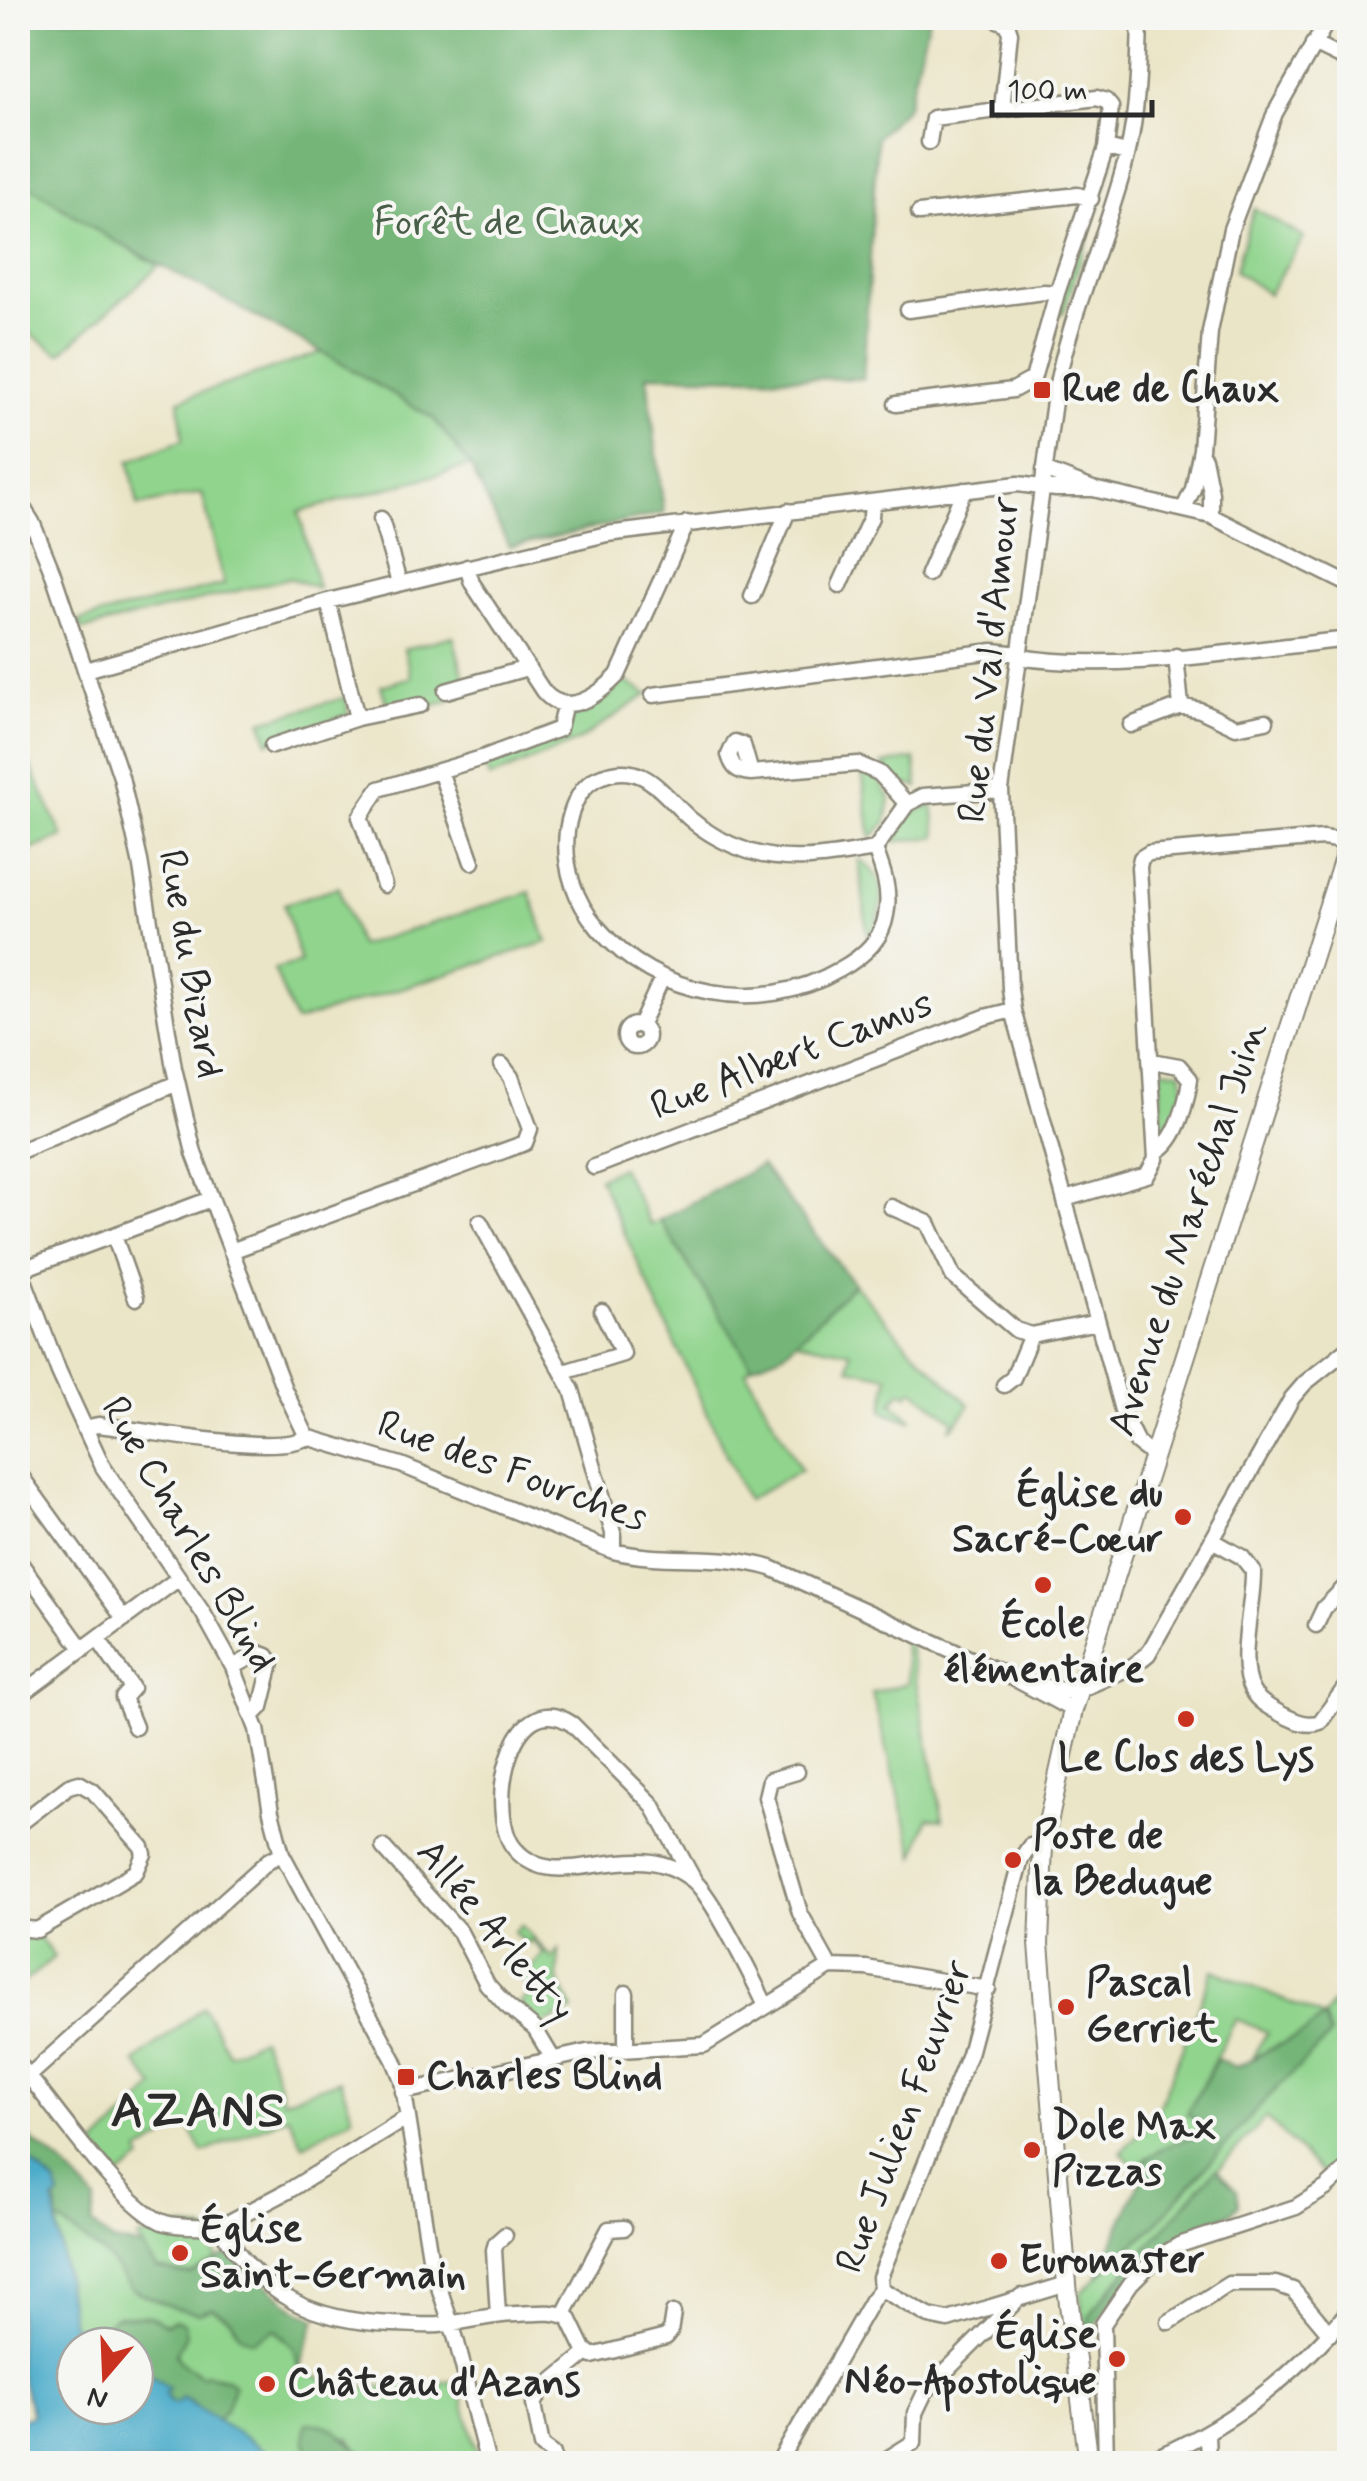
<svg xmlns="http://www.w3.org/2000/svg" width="1367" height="2481" font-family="Mynerve,sans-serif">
	<rect width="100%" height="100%" fill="#f6f6f2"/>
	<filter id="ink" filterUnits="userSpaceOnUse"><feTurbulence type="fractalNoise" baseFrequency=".01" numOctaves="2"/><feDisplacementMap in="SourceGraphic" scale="20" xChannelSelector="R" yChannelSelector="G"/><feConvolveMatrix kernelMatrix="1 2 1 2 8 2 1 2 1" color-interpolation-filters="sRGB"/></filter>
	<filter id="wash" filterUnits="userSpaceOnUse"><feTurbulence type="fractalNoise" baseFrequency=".0048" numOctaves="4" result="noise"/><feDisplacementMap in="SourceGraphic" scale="40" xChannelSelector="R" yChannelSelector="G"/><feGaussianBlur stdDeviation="2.25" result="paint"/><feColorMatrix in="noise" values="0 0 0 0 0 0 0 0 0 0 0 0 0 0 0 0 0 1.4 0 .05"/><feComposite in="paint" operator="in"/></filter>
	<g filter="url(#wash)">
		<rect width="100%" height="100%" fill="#ebe5c7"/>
		<!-- green -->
		<path fill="#90d48d" stroke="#5e805c" stroke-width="2.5" d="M1113 160 1064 311 1060 314V298L1108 163Z
			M18 178 106 236 159 266 60 354 18 325Z
			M1254 208 1304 238 1268 294 1235 271Z
			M322 352 434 419 470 466 299 512 318 588 289 578 82 630 78 621 224 584 202 493 138 506 129 461 183 440 179 400Z
			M453 636 465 681 445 687 449 701 421 709 389 712 381 686 411 677 404 649Z
			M621 679 648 694 578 741 490 778 485 764 564 735 569 719 608 697Z
			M346 697 348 715 268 742 262 721Z
			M915 759 918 787 898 782 883 764Z
			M29 763 63 837 18 855V768Z
			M862 772 880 781 890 798 886 823 871 838Z
			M933 805 937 837 894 842 910 813Z
			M859 860C892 878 883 913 868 940Z
			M338 887 359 946 530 892 547 942 295 1022 274 969 300 962 284 904Z
			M1160 1069 1181 1071 1185 1090 1162 1145Z
			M621 1167 651 1225 660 1220 752 1366 746 1371 801 1470 747 1500 599 1178Z
			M854 1284 908 1345 970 1405 953 1428H950L954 1421 913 1389 908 1395 901 1391 892 1403 912 1419 910 1421 883 1411 888 1376 849 1368 851 1352 796 1341Z
			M903 1639 908 1640 943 1820 928 1818 915 1856 872 1693 908 1683Z
			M521 1925 552 1958 559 1949 558 1979 573 2010 539 2027 522 2011 521 2002 533 1992 521 1979 544 1953 531 1940 526 1944 514 1932Z
			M39 1937 54 1957 18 1987V1940Z
			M1213 1970 1324 2017 1349 1977V2151L1325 2177 1266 2117 1109 2290C1098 2304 1083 2319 1091 2336L1085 2338 1080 2293 1154 2226 1264 2101 1330 2036 1324 2018 1304 2033 1252 2058 1267 2032 1236 2019 1187 2114 1201 2122 1195 2138 1148 2157 1136 2169 1121 2152 1156 2115Z
			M203 2007 229 2054 261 2038 274 2067 283 2100 340 2080 353 2117 303 2145 288 2116 203 2153 188 2125 140 2152 142 2160 118 2178 94 2148 155 2087 135 2062Z
			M57 2220 107 2257 132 2289 174 2308H211L231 2319 240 2335 274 2329 294 2348 300 2370 353 2389 457 2381 481 2463H381L358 2450 349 2438 309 2452 327 2463H284L217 2420 226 2409 234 2386 226 2378 207 2374 203 2376 183 2364 175 2353 186 2335 150 2316H116L104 2333 102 2346 72 2326Z
			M167 2227 204 2230 211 2234 217 2262 191 2275 157 2269 137 2239Z"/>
		<!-- forest -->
		<path fill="#74b678" stroke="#507052" stroke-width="2.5" d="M18 18H929L907 106 877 137 863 379 647 375 664 513 509 547 470 466 434 419 322 352 106 236 18 178Z
			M761 1165 854 1284 784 1353 752 1366 660 1220Z
			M1324 2017 1330 2036 1264 2101 1154 2226 1098 2275 1142 2176 1137 2169C1154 2150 1171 2141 1195 2138L1201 2122 1187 2114 1217 2059 1236 2067 1304 2033Z
			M18 2129 64 2166 96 2201 92 2224 112 2242 143 2247 157 2269 191 2275 230 2253 297 2310 316 2319 299 2370 294 2348 275 2329 252 2341 240 2335 231 2319 212 2308 199 2313 174 2308 132 2289 107 2257 57 2220 56 2185 18 2151Z
			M1216 2169 1237 2191 1239 2204 1232 2212 1167 2245 1117 2294 1089 2334V2317L1096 2306Z
			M116 2316H150L166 2324 175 2320 184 2323 186 2335 176 2354 183 2364 202 2376 206 2374 226 2379 234 2386 226 2409 217 2420 183 2397 177 2403H171L165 2393 168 2389 135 2365V2346H103C104 2333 105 2323 116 2316Z
			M306 2423C337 2424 337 2432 358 2450 364 2456 374 2459 381 2463 350 2464 295 2472 306 2423Z"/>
		<!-- water -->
		<path fill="#4bacca" stroke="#3b6c7a" stroke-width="2.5" d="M18 2151 56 2185 60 2196 54 2201 72 2325 102 2346H75V2406H135V2365L169 2388 165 2393 171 2403H177L182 2397 284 2463H18V2420L32 2415 18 2370Z"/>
	</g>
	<g filter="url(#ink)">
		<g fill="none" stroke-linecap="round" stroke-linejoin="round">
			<defs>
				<path id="minor" d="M993 18 1007 24 1010 33 1002 109
					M1140 18C1139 64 1138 111 1127 156 1107 237 1070 312 1055 394L1001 790 1010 989 1013 1010 1123 1414 1137 1443 1152 1454
					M1313 44 1350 62
					M929 142 933 118 1097 98 1106 101 1111 107 1106 148 1127 153
					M919 213 1078 195 1091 199
					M908 310 1044 292 1057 293
					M896 404 1013 390 1033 379 1057 293 1106 148
					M1204 458 1211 493V516
					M1044 470 1093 489 1211 516 1350 585
					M18 500 32 522 52 571 121 777 140 861 174 1068 194 1153 284 1389 307 1437
					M1184 508 1193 489 1201 449 1210 332 1231 229 1275 113 1329 18
					M381 519 399 583
					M467 567 472 583 543 691C566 719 598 696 618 675L687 523
					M928 574 964 490
					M840 585 871 517 872 502
					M752 596 788 511
					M1019 657C1120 673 1247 649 1350 639
					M86 670 328 601 607 534 1018 484 1056 489H1093
					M446 691 527 668
					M653 695 993 651 1019 654
					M1181 706 1200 710 1236 727 1266 721
					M357 718 420 705
					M1131 725 1181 706 1176 656
					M272 746 357 718 328 601
					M440 771 472 862
					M751 773 743 745 735 742 729 755C733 768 737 772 751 773L858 764 879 773 907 804
					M875 849C833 856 790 865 748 851 727 844 706 833 689 818 662 794 644 760 602 776 580 783 570 810 567 831 563 867 575 901 598 928 656 997 761 1016 839 970 861 958 882 941 886 915 891 892 883 870 875 849L907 804 923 796 1001 790
					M384 885 360 817 379 789 482 758 559 729 564 706
					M625 1036a11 11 0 1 1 22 0a11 11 0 1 1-22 0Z
					M640 1026 662 978
					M1152 1061 1179 1066 1190 1079C1187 1101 1177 1141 1157 1151
					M18 1152 177 1083
					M594 1167 985 1017 1013 1010
					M1065 1199 1147 1175 1156 1159 1139 867 1141 858 1149 853 1323 838 1349 842
					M891 1207 928 1223 953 1276 1016 1330 1031 1335 1098 1322
					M480 1222 572 1390 613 1533V1551
					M114 1236 136 1298
					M231 1251 525 1143 530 1129 511 1077 502 1065
					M18 1264 59 1372 103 1467 203 1613 233 1667 257 1729 271 1812 282 1854 394 2060 402 2080 431 2263 456 2339 488 2464
					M20 1270 211 1199
					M564 1372 623 1354 602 1311
					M1004 1385 1013 1378 1031 1335
					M84 1428 98 1425C138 1429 278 1457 307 1437L401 1465 613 1551C665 1564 719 1552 771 1568L1017 1680 1073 1710
					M18 1472 124 1619
					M1212 1540 1242 1557 1253 1571C1254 1604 1236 1663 1252 1691 1258 1702 1272 1709 1283 1715 1295 1721 1308 1727 1320 1722L1350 1681
					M21 1564 83 1650
					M1316 1625 1324 1608 1350 1582
					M98 1639 132 1688 123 1698 135 1727
					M233 1667 259 1653 267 1656 272 1663 261 1707 253 1715
					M1027 1683 1079 1693
					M1079 1690 1133 1666 1148 1654 1292 1398 1305 1383 1350 1347
					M18 1697 179 1578
					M797 1772 770 1780 766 1797 800 1913 830 1967
					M18 1825 69 1786 79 1783 93 1791 142 1847 144 1854 136 1872 94 1897 37 1930 18 1928
					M383 1847 460 1932 487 1984 506 2005 535 2029 553 2059
					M695 1882 652 1804 572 1724C509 1682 485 1815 515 1849 559 1900 632 1829 694 1881 712 1896 754 1981 766 2006
					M626 1993V2049
					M18 2063C50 2100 124 2210 165 2223 182 2228 203 2225 220 2227
					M29 2076 269 1860 282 1854
					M403 2092 587 2052 704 2045 830 1967 866 1968 988 1989
					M220 2227C264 2298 312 2321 393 2324 408 2324 424 2326 439 2325 465 2322 490 2315 516 2314 532 2314 554 2309 569 2318L584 2349 592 2356 666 2337 670 2332 673 2313
					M220 2227 288 2191 406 2118
					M881 2289 929 2316 948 2320 1067 2284
					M564 2314 609 2229 624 2228
					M498 2315 494 2250 496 2243 505 2235
					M1169 2322 1229 2284H1276L1293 2290 1330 2334
					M1207 2432 1208 2464
					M553 2454 542 2446 534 2404 542 2390 587 2353
					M778 2464 872 2300 881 2289 880 2277 969 2054 1021 1859 1030 1846 1043 1845
					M879 2464 914 2442 915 2413 925 2392 1021 2296
					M1106 2464 1103 2324 1131 2283 1154 2260 1179 2245 1296 2207 1326 2188 1350 2166
					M1141 2464C1223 2431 1295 2378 1350 2309"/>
				<path id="major" d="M1089 2464 1068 2296 1039 1944 1043 1845 1073 1710 1350 839"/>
			</defs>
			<!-- minor casing -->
			<use href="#minor" stroke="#8b8879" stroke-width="19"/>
			<!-- major casing -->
			<use href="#major" stroke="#8b8879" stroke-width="22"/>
			<!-- minor -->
			<use href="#minor" stroke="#fff" stroke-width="14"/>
			<!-- major -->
			<use href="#major" stroke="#fff" stroke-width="18"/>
		</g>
	</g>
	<!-- markers -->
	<g fill="#c8321e" stroke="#f6f6f2" stroke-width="4">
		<rect x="1032" y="380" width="20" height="20" rx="5"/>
		<circle cx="1183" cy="1517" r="10"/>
		<circle cx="1043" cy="1585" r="10"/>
		<circle cx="1186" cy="1719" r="10"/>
		<circle cx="1013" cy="1860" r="10"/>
		<circle cx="1066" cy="2007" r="10"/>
		<rect x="396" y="2067" width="20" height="20" rx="5"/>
		<circle cx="1032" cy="2150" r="10"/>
		<circle cx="180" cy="2253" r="10"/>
		<circle cx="999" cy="2261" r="10"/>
		<circle cx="1117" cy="2359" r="10"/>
		<circle cx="267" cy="2384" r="10"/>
	</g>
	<g text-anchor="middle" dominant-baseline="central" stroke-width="8" stroke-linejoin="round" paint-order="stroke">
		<!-- park labels -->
		<g font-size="40" fill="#495e48" stroke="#f6f6f2">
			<text x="507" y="223">Forêt de Chaux</text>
		</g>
		<!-- poi labels -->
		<g font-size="40" font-weight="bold" fill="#2b2b2b" stroke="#f6f6f2" text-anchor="start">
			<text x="1062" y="390">Rue de Chaux</text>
			<text x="1163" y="1494" text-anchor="end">Église du<tspan x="1163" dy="46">Sacré-Cœur</tspan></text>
			<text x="1043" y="1625" text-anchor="middle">École<tspan x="1043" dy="46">élémentaire</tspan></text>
			<text x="1186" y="1759" text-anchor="middle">Le Clos des Lys</text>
			<text x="1033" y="1837">Poste de<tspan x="1033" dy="46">la Bedugue</tspan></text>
			<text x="1086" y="1984">Pascal<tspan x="1086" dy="46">Gerriet</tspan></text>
			<text x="426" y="2077">Charles Blind</text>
			<text x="1052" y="2127">Dole Max<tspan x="1052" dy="46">Pizzas</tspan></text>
			<text x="200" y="2230">Église<tspan x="200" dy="46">Saint-Germain</tspan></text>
			<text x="1019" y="2261">Euromaster</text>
			<text x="1097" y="2336" text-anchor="end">Église<tspan x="1097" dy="46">Néo-Apostolique</tspan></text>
			<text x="287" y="2384">Château d'Azans</text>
		</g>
		<!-- street labels -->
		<g font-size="40" fill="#2b2b2b" stroke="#f6f6f2">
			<text transform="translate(990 660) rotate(-84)">Rue du Val d'Amour</text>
			<text transform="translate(190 964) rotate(80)">Rue du Bizard</text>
			<text transform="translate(792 1056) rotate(-21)">Rue Albert Camus</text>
			<text transform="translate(1188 1229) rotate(-72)">Avenue du Maréchal Juin</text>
			<text transform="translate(512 1472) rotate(20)">Rue des Fourches</text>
			<text transform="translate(188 1535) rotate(60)">Rue Charles Blind</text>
			<text transform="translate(494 1932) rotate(51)">Allée Arletty</text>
			<text transform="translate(905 2117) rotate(-70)">Rue Julien Feuvrier</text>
		</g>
		<!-- district labels -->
		<g font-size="50" font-weight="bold" letter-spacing="2.5" fill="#2b2b2b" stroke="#f6f6f2">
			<text x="199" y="2112">AZANS</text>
		</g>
	</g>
	<!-- margin -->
	<rect width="1367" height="2481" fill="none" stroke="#f6f6f2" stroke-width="60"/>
	<!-- north arrow -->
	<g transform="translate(105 2376) rotate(199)"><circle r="48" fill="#f6f6f2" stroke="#a5a5a2" stroke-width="2.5"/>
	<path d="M0-8L18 38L0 25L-18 38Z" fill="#c8321e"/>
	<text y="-15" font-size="28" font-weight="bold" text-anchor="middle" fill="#2b2b2b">N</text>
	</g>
	<!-- scale -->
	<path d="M992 100v15h160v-15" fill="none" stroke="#2b2b2b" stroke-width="5"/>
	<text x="1007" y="100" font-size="30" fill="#2b2b2b" stroke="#f6f6f2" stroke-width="8" paint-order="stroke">100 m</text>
</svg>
